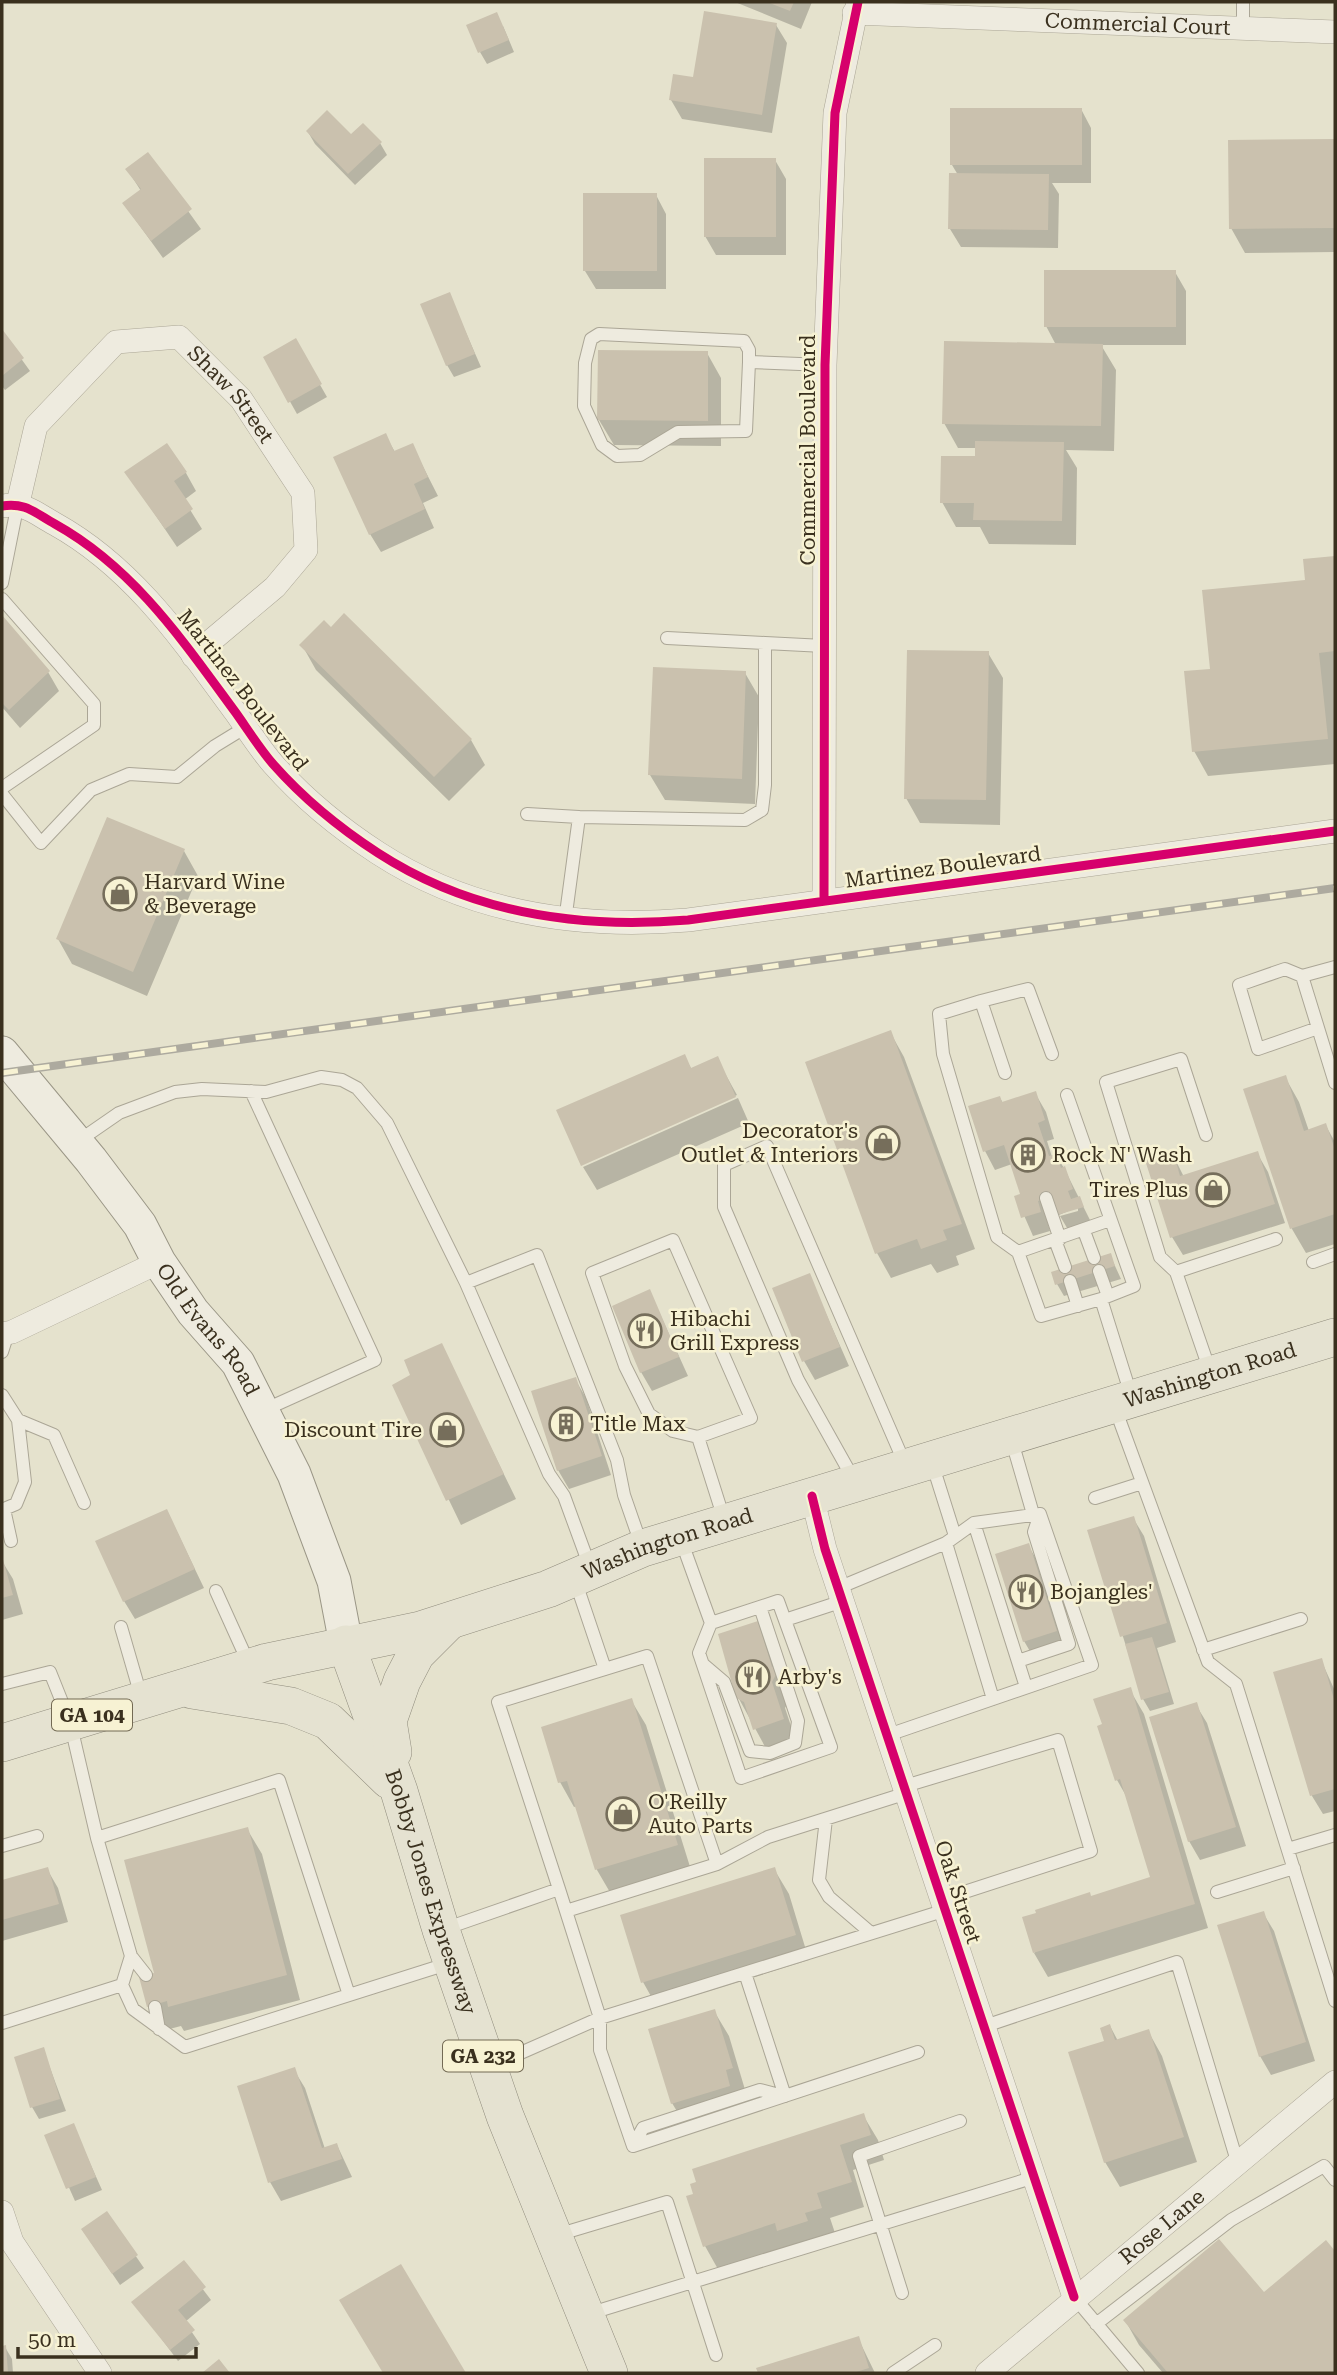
<svg xmlns="http://www.w3.org/2000/svg" width="1337" height="2375" font-family="'Roboto Serif',serif">
	<rect width="100%" height="100%" fill="#e5e2cd"/>
	<!-- shadow -->
	<path fill="#0003" d="M735 2H812L801 29Z
		M776 25 787 43 772 133 682 119 671 100 695 79Z
		M503 26 514 52 487 64 480 52Z
		M1081 109 1091 128V183H1052L1059 194 1058 248 961 247 950 229 958 175 952 165Z
		M308 132 380 143 387 155 355 185 315 144Z
		M1335 140V252L1245 253 1231 228 1230 141Z
		M147 154 201 229 163 258 124 204 141 191 127 169Z
		M775 160 786 179V255H716L705 236Z
		M656 195 666 214V289H596L585 271Z
		M1175 272 1186 291V345H1101L1116 370 1114 451 1066 450 1077 468 1076 545 989 544 980 527H956L942 502 977 458V448H958L944 423 1056 345 1046 326Z
		M449 294 481 367 454 377 447 365Z
		M2 332 30 371 5 390 2 386Z
		M295 341 327 397 297 414 265 357Z
		M707 353 721 378V446L614 445 599 420Z
		M385 435 395 452 412 445 438 496 423 503 434 528 381 552 370 534Z
		M127 473H186L196 491 184 500 202 529 177 547Z
		M1334 558 1335 764 1208 776 1194 751 1212 670Z
		M2 618 48 672 59 691 20 728 2 707Z
		M302 645 471 740 485 765 449 801 316 670Z
		M988 653 1003 678 1000 825 920 823 906 798Z
		M745 673 759 697 755 804 665 800 650 775Z
		M184 851 198 876 147 996 72 964 58 939Z
		M890 1032 904 1057 975 1249 956 1256 959 1265 937 1273 931 1264 891 1278 877 1253 807 1063Z
		M684 1056 692 1070 717 1059 737 1095 582 1163Z
		M1285 1077 1299 1102 1309 1131 1326 1126 1335 1142V1244L1306 1253 1292 1229 1245 1091Z
		M1035 1093 1046 1112 1054 1139 1047 1141 1052 1157 1056 1156 1064 1168 1093 1226 1070 1233 1060 1216 1078 1211V1207L1047 1220 1050 1231 1033 1236 1016 1197 1022 1195 1012 1164 995 1170 985 1151 1000 1098 1003 1103Z
		M738 1098 749 1123 597 1190 583 1167Z
		M1172 1153 1184 1177 1257 1153 1268 1172 1285 1223 1183 1255 1172 1237Z
		M1110 1255 1121 1279 1064 1296 1057 1284Z
		M809 1275 849 1366 815 1380 804 1361Z
		M650 1292 688 1376 652 1391 641 1372Z
		M441 1345 516 1499 461 1525 394 1386 412 1376Z
		M575 1379 586 1398 611 1475 569 1489 558 1470Z
		M167 1511 204 1588 135 1619 124 1601Z
		M1133 1518 1144 1536 1176 1642 1157 1648 1174 1704 1150 1711 1143 1699 1089 1531Z
		M1028 1545 1039 1564 1066 1650 1035 1660 1024 1641Z
		M2 1561 13 1579 23 1614 2 1620Z
		M757 1623 772 1648 791 1697 785 1708 797 1744 769 1754 738 1697Z
		M1321 1660 1335 1691V1811L1323 1814 1312 1796 1275 1674Z
		M1130 1690 1144 1714 1208 1928 1048 1977 1034 1953 1091 1897 1152 1878 1129 1801 1117 1780 1104 1725Z
		M631 1700 646 1725 691 1870 611 1894 597 1870 577 1806 574 1807 560 1782Z
		M1196 1705 1207 1723 1246 1846 1200 1860 1189 1841Z
		M247 1829 262 1854 300 2000 184 2031 181 2026 162 2031 148 2006 156 1974Z
		M47 1869 58 1888 68 1922 2 1941V1882Z
		M774 1869 789 1894 809 1960 657 2007 643 1982Z
		M1263 1913 1274 1931 1315 2061 1271 2075 1260 2056Z
		M714 2011 729 2036 746 2093 739 2095 743 2111 687 2128 672 2103Z
		M1110 2026 1118 2041 1148 2031 1162 2056 1197 2162 1120 2187 1105 2162 1107 2042Z
		M43 2049 66 2111 39 2119 32 2107Z
		M294 2070 305 2088 325 2149 337 2145 352 2177 281 2201 270 2182Z
		M863 2115 878 2140 884 2160 853 2170 864 2207 830 2218 835 2233 719 2271 705 2246 696 2195 699 2183Z
		M73 2125 102 2190 75 2201 46 2136Z
		M106 2213 144 2268 120 2285 90 2241Z
		M1325 2242 1335 2254V2373H1163L1139 2345 1125 2320 1264 2294Z
		M183 2263 211 2300 185 2322 200 2344 178 2361 134 2302Z
		M858 2338 875 2373H760L758 2369Z
		M5 2347 12 2359 13 2373H2V2348Z"/>
	<!-- building -->
	<path fill="#cac1ae" d="M767 2H794L790 11Z
		M704 11 777 23 762 115 669 100 673 74 693 77Z
		M497 12 509 40 478 53 466 25Z
		M950 108H1082V165H950Z
		M327 110 351 134 363 123 382 142 348 174 306 131Z
		M1335 139V228L1229 229 1228 140Z
		M148 152 192 209 151 241 122 203 141 189 125 169Z
		M704 158H776V237H704Z
		M949 173 1049 174 1048 230 948 229Z
		M583 193H657V271H583Z
		M1044 270H1176V327H1044Z
		M450 292 475 354 446 366 420 304Z
		M2 329 24 358 2 376Z
		M296 338 322 384 288 403 263 357Z
		M944 341 1103 344 1101 426 942 424Z
		M598 350 708 351V421L597 420Z
		M386 433 394 451 413 443 428 477 414 484 425 509 369 535 333 457Z
		M975 441 1064 442 1062 521 973 520 974 503H940L941 456H975Z
		M167 443 187 472 174 481 193 509 165 529 124 472Z
		M1335 556V651L1319 653 1328 739 1192 752 1184 671 1210 669 1202 590 1305 580 1303 559Z
		M344 613 472 739 434 777 299 645 324 620 331 627Z
		M2 615 50 671 9 710 2 703Z
		M907 650 989 651 986 800 904 799Z
		M653 667 746 671 742 779 648 775Z
		M107 817 185 849 133 972 56 939Z
		M891 1030 962 1224 943 1230 947 1240 921 1249 917 1239 875 1254 805 1062Z
		M685 1054 691 1068 718 1056 736 1097 581 1166 556 1110Z
		M1286 1075 1304 1131 1326 1123 1335 1150V1214L1290 1229 1243 1089Z
		M1036 1091 1045 1120 1038 1123 1049 1156 1056 1154 1061 1168 1065 1166 1073 1189 1068 1191 1071 1199 1080 1196 1084 1207 1057 1215 1051 1197 1038 1201 1041 1212 1021 1218 1014 1196 1020 1194 1004 1145 983 1152 968 1106 1000 1096 1002 1102Z
		M1173 1151 1180 1176 1258 1151 1275 1204 1170 1238 1145 1160Z
		M1111 1253 1115 1266 1055 1285 1051 1272Z
		M810 1273 840 1347 802 1362 772 1288Z
		M650 1289 679 1357 640 1373 612 1306Z
		M442 1343 504 1474 446 1501 392 1385 410 1375 404 1360Z
		M576 1377 602 1456 557 1471 531 1391Z
		M167 1509 195 1569 123 1602 95 1541Z
		M1134 1516 1167 1623 1120 1637 1087 1530Z
		M1029 1543 1057 1631 1023 1642 995 1554Z
		M2 1556 13 1595 2 1598Z
		M758 1621 772 1667 776 1664 778 1671 772 1682 784 1719 753 1730 744 1702 736 1698 718 1634Z
		M1152 1637 1169 1692 1141 1700 1125 1644Z
		M1322 1658 1335 1703V1789L1310 1796 1273 1672Z
		M1131 1687 1195 1904 1033 1953 1022 1917 1036 1913 1035 1910 1090 1892 1091 1896 1150 1877 1120 1779 1115 1781 1097 1726 1102 1724 1093 1699Z
		M632 1698 678 1845 595 1870 567 1781 558 1783 541 1727Z
		M1197 1702 1236 1827 1188 1842 1149 1717Z
		M248 1827 287 1975 168 2007 167 2001 147 2007 139 1977 154 1973 124 1860Z
		M48 1867 59 1904 2 1920V1880Z
		M775 1867 796 1935 641 1983 620 1915Z
		M1264 1911 1306 2042 1259 2057 1217 1925Z
		M715 2009 733 2068 726 2070 730 2086 671 2104 648 2029Z
		M1110 2024 1115 2040 1149 2029 1184 2137 1104 2163 1068 2052 1104 2041 1100 2028Z
		M44 2047 60 2099 30 2108 14 2057Z
		M295 2067 322 2148 337 2143 342 2159 268 2183 237 2086Z
		M864 2113 871 2135 840 2145 852 2182 817 2193 822 2208 805 2213 808 2221 777 2231 775 2223 703 2247 686 2196 693 2194 690 2184 696 2182 692 2169Z
		M74 2123 96 2177 66 2189 44 2135Z
		M107 2211 138 2255 112 2274 81 2229Z
		M1219 2239 1264 2292 1326 2240 1335 2251V2373H1168L1123 2320Z
		M184 2260 206 2287 178 2310 195 2330 170 2350 131 2302Z
		M401 2264 466 2373H383L339 2300Z
		M859 2336 869 2368 853 2373H758L756 2368Z
		M6 2345 8 2373H2V2346Z
		M219 2359 230 2373H202Z"/>
	<g fill="none" stroke-linecap="round" stroke-linejoin="round">
		<defs>
			<path id="lane" d="M1243 2V29
				M749 362V350L744 341 599 334 591 339 585 363 584 406 602 445 617 456 640 455 678 432 746 431 749 362 825 365
				M2 583 18 503
				M2 599 94 704V725L2 788
				M765 643 824 646
				M2 794 41 843 91 790 129 774 177 777 215 746 246 727
				M527 814 579 817
				M565 921 579 817 745 820 762 810 765 785V643L667 638
				M1335 967 1302 976 1335 1083
				M1302 976 1285 969 1239 985 1258 1049 1318 1028
				M981 1001 939 1014 943 1054 997 1237 1018 1252 1110 1220
				M1005 1073 981 1001 1028 989 1052 1054
				M251 1091 375 1360 264 1410
				M1067 1095 1134 1286 1101 1299 1131 1395
				M77 1142 119 1113 175 1092 202 1089 266 1092 321 1077 342 1080 357 1088 387 1123 466 1283 549 1474 564 1496 590 1567
				M1046 1198 1060 1239
				M1084 1231 1094 1258
				M673 1240 751 1418 698 1437 673 1431 649 1414 625 1366 592 1273Z
				M1055 1240 1065 1267
				M1018 1252 1041 1316 1101 1299
				M1313 1262 1335 1254
				M1099 1271 1108 1296
				M1176 1272 1160 1257 1106 1082 1181 1059 1206 1135
				M1070 1281 1078 1306
				M466 1283 537 1255 617 1460 624 1495 641 1544
				M2 1352 8 1333
				M1210 1371 1176 1272 1276 1239
				M2 1395 18 1420 25 1482 16 1504 4 1509 11 1541
				M1115 1408 1208 1662 1236 1684 1335 2001
				M18 1420 54 1435 84 1503
				M698 1437 724 1519
				M1011 1438 1033 1514
				M932 1463 955 1536
				M854 1480 798 1380 724 1207V1165L767 1146 905 1464
				M1095 1498 1142 1483
				M974 1523 1026 1687
				M681 1540 711 1623 699 1653 741 1778 831 1747 778 1601 711 1623
				M946 1543 993 1699
				M575 1580 605 1669
				M838 1588 946 1543 974 1523 1040 1514 1092 1665 888 1735
				M216 1591 249 1664
				M785 1620 843 1601
				M121 1627 141 1696
				M1203 1650 1301 1619
				M1018 1661 1069 1644 1034 1532 1040 1514
				M704 1665 724 1682 750 1751 770 1753 795 1743 798 1721 760 1607
				M2 1684 50 1672 70 1722 97 1838 131 1956 122 1985 133 2009 185 2047 450 1963
				M905 1786 1058 1740 1091 1851 943 1899
				M826 1819 819 1880 829 1897 871 1933
				M97 1838 279 1780 348 1992
				M2 1846 37 1836
				M1288 1849 1335 1835
				M717 1864 768 1837 907 1793
				M1217 1892 1294 1868
				M566 1911 717 1864 647 1656 498 1702 559 1889 600 2018V2050L633 2146
				M444 1929 559 1889
				M131 1956 146 1975
				M745 1973 785 2096
				M155 2007 159 2029
				M2 2023 122 1985
				M985 2026 1177 1962 1237 2161
				M491 2066 600 2018 946 1910
				M633 2146 918 2052
				M633 2146 643 2128 760 2090 783 2096
				M557 2235 667 2202 716 2355
				M902 2293 859 2156 960 2121
				M1074 2297 1138 2373
				M588 2314 1035 2177
				M1096 2324 1231 2220 1324 2166 1335 2180
				M893 2373 935 2345"/>
			<g id="street">
				<path id="s1" d="M854 13 1335 32"/>
				<path id="s2" d="M18 503 36 426 116 342 179 337 241 399 303 493 306 550 275 587 193 656"/>
				<path d="M2 506C25 502 35 513 55 524 134 568 183 641 236 713 248 730 260 749 273 764 303 798 341 829 378 853 472 914 580 929 688 920L1335 831"/>
				<path d="M824 901 825 365 835 113 858 2"/>
				<path d="M2 1334 12 1332 159 1262"/>
				<path d="M812 1496 825 1549 1074 2297"/>
				<path d="M2 2212 12 2242 100 2373"/>
				<path id="s3" d="M987 2373 1335 2082"/>
			</g>
			<g id="secondary">
				<path id="s4" d="M2 1053 91 1160 140 1225 159 1262 193 1312 238 1363 294 1474 334 1581 346 1644"/>
			</g>
			<g id="primary">
				<path id="s5" d="M346 1644 399 1791 441 1930 505 2116 609 2373"/>
				<path d="M192 1690 291 1706 328 1721 389 1780"/>
				<path id="s6" d="M2 1743 267 1662 420 1630 548 1589 643 1548 1335 1337"/>
				<path d="M393 1752 388 1721 402 1681 416 1654 448 1622"/>
			</g>
		</defs>
		<!-- lane casing -->
		<use href="#lane" stroke="#aba696" stroke-width="14"/>
		<!-- street casing -->
		<use href="#street" stroke="#aba696" stroke-width="24"/>
		<!-- secondary casing -->
		<use href="#secondary" stroke="#9a9686" stroke-width="35"/>
		<!-- primary casing -->
		<use href="#primary" stroke="#908c7d" stroke-width="38"/>
		<!-- lane -->
		<use href="#lane" stroke="#eeebdf" stroke-width="12"/>
		<!-- street -->
		<use href="#street" stroke="#eeebdf" stroke-width="23"/>
		<!-- secondary -->
		<use href="#secondary" stroke="#eeebdf" stroke-width="33"/>
		<!-- primary -->
		<use href="#primary" stroke="#e5e2d1" stroke-width="37"/>
		<defs>
			<path id="rail" d="M2 1073 1335 888"/>
		</defs>
		<!-- rail casing -->
		<use href="#rail" stroke="#adaa9f" stroke-width="8"/>
		<!-- rail -->
		<use href="#rail" stroke="#f7f2d3" stroke-width="5" stroke-dasharray="16" stroke-linecap="butt"/>
		<defs>
			<path id="cycleway" d="M2 506C25 502 35 513 55 524 134 568 183 641 236 713 248 730 260 749 273 764 303 798 341 829 378 853 472 914 580 929 688 920L1335 831
				M824 901 825 365 835 113 858 2
				M812 1496 825 1549 1074 2297"/>
		</defs>
		<!-- cycleway casing -->
		<use href="#cycleway" stroke="#f7f2d3" stroke-width="13"/>
		<!-- cycleway -->
		<use href="#cycleway" stroke="#d6006c" stroke-width="9"/>
	</g>
	<!-- icons -->
	<defs>
		<symbol id="shop-ring" viewBox="-11 -11 22 22"><circle r="9.5" fill="#f7f2d3" stroke="#766e5b" stroke-width="1.5"/><path d="M-5-2.5h2.3a2.7 3.5 0 0 1 5.4 0H5L5.5 6h-11ZM-1.5-2.5h3a1.5 2.3 0 0 0-3 0Z" fill="#766e5b"/></symbol>
		<symbol id="building-ring" viewBox="-11 -11 22 22"><circle r="9.5" fill="#f7f2d3" stroke="#766e5b" stroke-width="1.5"/><path d="M-4-6H4V6H1V3H-1V6H-4ZM-2.5-4.3h1.7v1.8h-1.7ZM.8-4.3h1.7v1.8H.8ZM-2.5-1h1.7V.8h-1.7ZM.8-1h1.7V.8H.8Z" fill="#766e5b"/></symbol>
		<symbol id="restaurant-ring" viewBox="-11 -11 22 22"><circle r="9.5" fill="#f7f2d3" stroke="#766e5b" stroke-width="1.5"/><path d="M-5-6h1v4h1v-4h1v4h1v-4h1v5L-1.5 .5V6h-2V.5L-5-1ZM5-6V6H3V1.5H1.5Q1.5-4 5-6Z" fill="#766e5b"/></symbol>
	</defs>
	<g fill-rule="evenodd">
		<use href="#shop-ring" x="101" y="875" width="38" height="38"/>
		<use href="#shop-ring" x="864" y="1124" width="38" height="38"/>
		<use href="#building-ring" x="1009" y="1136" width="38" height="38"/>
		<use href="#shop-ring" x="1194" y="1171" width="38" height="38"/>
		<use href="#restaurant-ring" x="626" y="1312" width="38" height="38"/>
		<use href="#building-ring" x="547" y="1405" width="38" height="38"/>
		<use href="#shop-ring" x="428" y="1411" width="38" height="38"/>
		<use href="#restaurant-ring" x="1007" y="1573" width="38" height="38"/>
		<use href="#restaurant-ring" x="734" y="1658" width="38" height="38"/>
		<use href="#shop-ring" x="604" y="1795" width="38" height="38"/>
	</g>
	<g text-anchor="middle" dominant-baseline="central" stroke-width="5" stroke-linejoin="round" paint-order="stroke">
		<!-- shield labels -->
		<g fill="#f7f2d3" stroke="#736a54" stroke-width="2">
			<rect x="52" y="1699.5" width="80" height="31" rx="5"/>
			<rect x="443" y="2040.5" width="80" height="31" rx="5"/>
		</g>
		<g font-size="19" font-weight="bold" fill="#3a301e">
			<text x="92" y="1715">GA 104</text>
			<text x="483" y="2056">GA 232</text>
		</g>
		<!-- street labels -->
		<g font-size="21" fill="#3a301e" stroke="#f7f2d3">
			<text stroke="none"><textPath href="#s1" startOffset="284">Commercial Court</textPath></text>
			<text stroke="none"><textPath href="#s2" startOffset="336">Shaw Street</textPath></text>
			<text transform="translate(808 450) rotate(-90)">Commercial Boulevard</text>
			<text transform="translate(243 690) rotate(52)">Martinez Boulevard</text>
			<text transform="translate(943 867) rotate(-8)">Martinez Boulevard</text>
			<text stroke="none"><textPath href="#s4" startOffset="346">Old Evans Road</textPath></text>
			<text stroke="none"><textPath href="#s6" startOffset="1264">Washington Road</textPath></text>
			<text stroke="none"><textPath href="#s6" startOffset="696">Washington Road</textPath></text>
			<text stroke="none"><textPath href="#s5" startOffset="262">Bobby Jones Expressway</textPath></text>
			<text transform="translate(958 1892) rotate(72)">Oak Street</text>
			<text stroke="none"><textPath href="#s3" startOffset="228">Rose Lane</textPath></text>
		</g>
		<!-- poi labels -->
		<g font-size="21" fill="#3a301e" stroke="#f7f2d3" text-anchor="start">
			<text x="144" y="882">Harvard Wine<tspan x="144" dy="24">&amp; Beverage</tspan></text>
			<text x="858" y="1131" text-anchor="end">Decorator's<tspan x="858" dy="24">Outlet &amp; Interiors</tspan></text>
			<text x="1052" y="1155">Rock N' Wash</text>
			<text x="1188" y="1190" text-anchor="end">Tires Plus</text>
			<text x="670" y="1319">Hibachi<tspan x="670" dy="24">Grill Express</tspan></text>
			<text x="590" y="1424">Title Max</text>
			<text x="422" y="1430" text-anchor="end">Discount Tire</text>
			<text x="1050" y="1592">Bojangles'</text>
			<text x="778" y="1677">Arby's</text>
			<text x="648" y="1802">O'Reilly<tspan x="648" dy="24">Auto Parts</tspan></text>
		</g>
	</g>
	<!-- border -->
	<rect width="1337" height="2375" fill="none" stroke="#3a301e" stroke-width="7"/>
	<!-- scale -->
	<path d="M18 2347v10h178v-10" fill="none" stroke="#3a301e" stroke-width="3.5"/>
	<text x="28" y="2347" font-size="21" fill="#3a301e" stroke="#f7f2d3" stroke-width="5" paint-order="stroke">50 m</text>
</svg>
